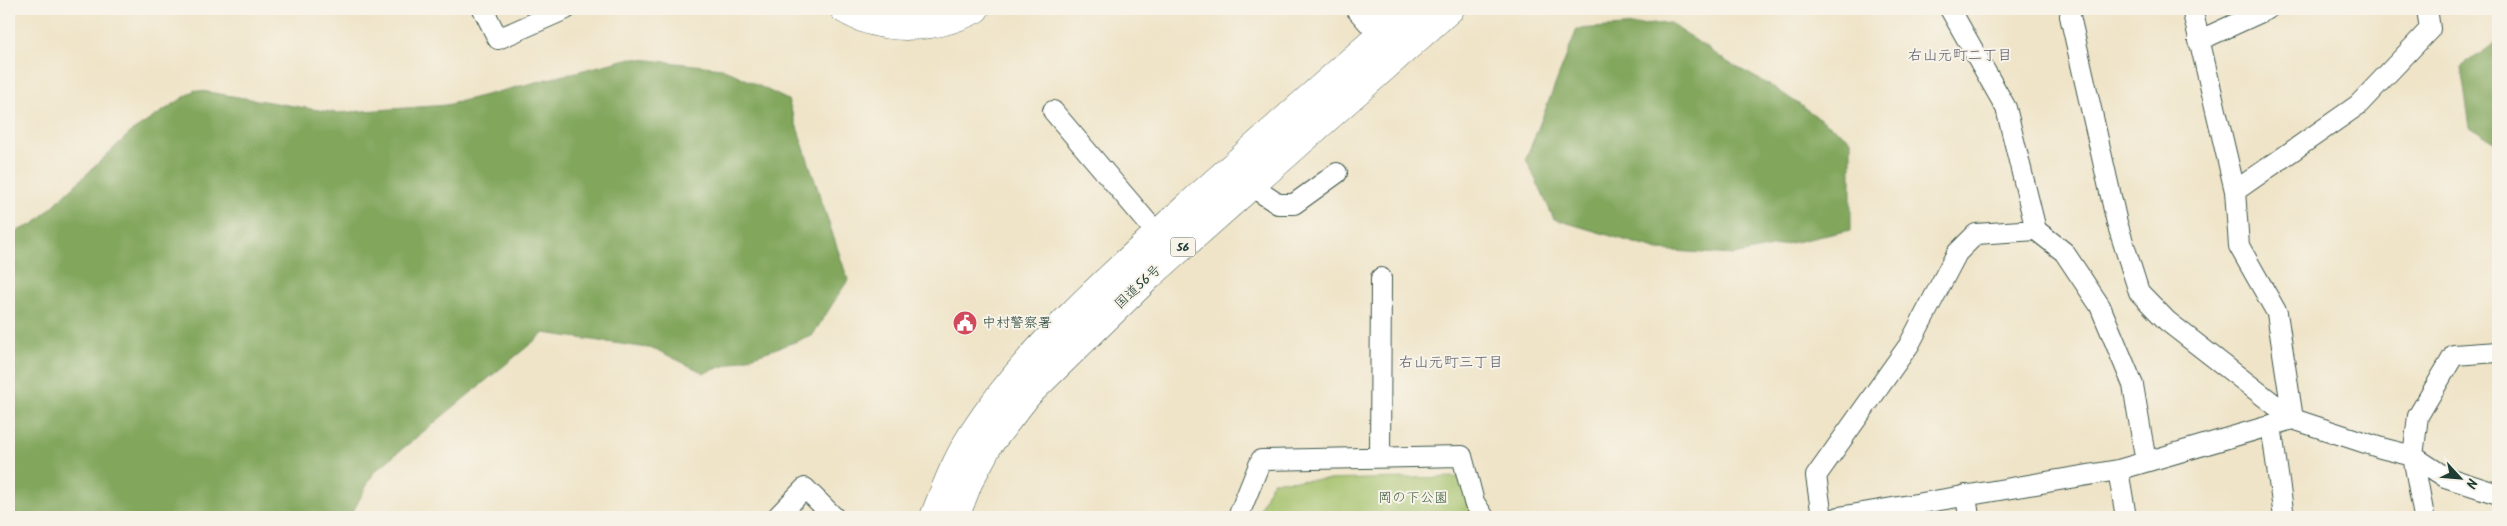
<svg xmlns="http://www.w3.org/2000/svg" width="2507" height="526" font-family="Kalam,'Klee One',sans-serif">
	<rect width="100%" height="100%" fill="#f7f3e8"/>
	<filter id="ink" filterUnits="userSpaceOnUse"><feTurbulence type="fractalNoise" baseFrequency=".02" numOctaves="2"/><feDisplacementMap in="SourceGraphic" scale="10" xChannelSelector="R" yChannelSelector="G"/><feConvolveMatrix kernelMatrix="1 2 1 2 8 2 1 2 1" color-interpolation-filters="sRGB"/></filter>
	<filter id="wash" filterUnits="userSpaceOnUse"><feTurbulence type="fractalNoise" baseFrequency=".0096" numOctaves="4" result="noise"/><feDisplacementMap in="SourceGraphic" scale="20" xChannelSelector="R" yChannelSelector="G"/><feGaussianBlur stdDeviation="1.12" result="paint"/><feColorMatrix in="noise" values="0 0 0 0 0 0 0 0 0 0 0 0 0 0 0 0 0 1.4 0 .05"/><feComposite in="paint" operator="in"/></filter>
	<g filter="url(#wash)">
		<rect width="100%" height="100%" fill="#efe4c8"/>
		<!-- green -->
		<path fill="#a2c067" stroke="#607e4e" d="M1460 477 1473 517H1256L1273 481Z"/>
		<!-- forest -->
		<path fill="#81a65c" stroke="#507248" d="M1670 23 1729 63 1775 88 1851 140V230L1734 255 1658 250 1554 219 1526 159 1577 29Z
			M2498 41V144L2470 127 2461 67Z
			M631 58 722 68 788 100 848 280 812 336 704 373 655 349 544 333 374 472 350 517H9V234L34 224 131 132 195 90 337 113 446 105Z"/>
	</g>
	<g filter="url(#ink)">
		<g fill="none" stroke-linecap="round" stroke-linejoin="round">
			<defs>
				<path id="minor" d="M483 9 498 39 566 9
					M1356 9 1379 35 1390 42
					M1380 9 1393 23 1398 36
					M1950 9 2006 108 2036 230 2064 252 2100 306 2133 385 2146 462
					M2071 9 2070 16 2117 223 2139 292 2167 321 2293 419 2381 448 2413 456 2445 477 2498 494
					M2192 9 2235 191 2239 246 2277 313 2293 419
					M2198 41 2268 9
					M1053 111 1165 243
					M1251 186 1278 204H1294L1337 173
					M2235 191 2358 105 2430 29 2427 9
					M2271 425 2284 517
					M1380 457 1381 278
					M2118 470 2126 517
					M1966 495 1969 517
					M777 517 805 488 834 517
					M1238 517 1261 460 1462 456 1474 502 1484 517
					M1822 517 1816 476 1909 345 1957 253 1976 234 2036 230
					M1839 517 2118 470 2293 419
					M2424 517 2413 456 2418 416 2454 355 2498 352"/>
				<path id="highway" d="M844 9C883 33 935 30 975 9
					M934 517C945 489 956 460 972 435 1031 344 1124 264 1204 192 1273 131 1341 69 1411 9
					M955 517 969 481 989 444 1028 394 1149 276 1450 9"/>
			</defs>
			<!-- minor casing -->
			<use href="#minor" stroke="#3e564a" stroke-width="22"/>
			<!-- highway casing -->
			<use href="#highway" stroke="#3e564a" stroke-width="29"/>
			<!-- minor -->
			<use href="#minor" stroke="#fff" stroke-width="20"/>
			<!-- highway -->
			<use href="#highway" stroke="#fff" stroke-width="28"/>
		</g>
	</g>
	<!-- icons -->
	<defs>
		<symbol id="civic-disc" viewBox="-11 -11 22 22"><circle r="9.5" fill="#d1495b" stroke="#f7f3e8"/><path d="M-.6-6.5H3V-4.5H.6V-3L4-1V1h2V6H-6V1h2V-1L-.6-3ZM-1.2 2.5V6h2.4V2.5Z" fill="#fff"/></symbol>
	</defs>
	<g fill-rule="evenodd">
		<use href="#civic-disc" x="951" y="309" width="28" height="28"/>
	</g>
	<g text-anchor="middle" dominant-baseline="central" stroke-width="4" stroke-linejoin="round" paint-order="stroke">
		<!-- shield labels -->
		<rect fill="#f7f3e8" stroke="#60746a" stroke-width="1" x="1170.5" y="237.5" width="25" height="19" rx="4"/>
		<g font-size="12" font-weight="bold" fill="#1f3d34">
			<text x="1183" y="247">56</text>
		</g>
		<!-- street labels -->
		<g font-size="14" fill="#1f3d34" stroke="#f7f3e8">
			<text transform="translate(1138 287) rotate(-43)">国道56号</text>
		</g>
		<!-- poi labels -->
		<g font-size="14" fill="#1f3d34" stroke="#f7f3e8" text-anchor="start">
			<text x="982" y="323">中村警察署</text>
		</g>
		<!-- park labels -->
		<g font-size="14" fill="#405e41" stroke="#f7f3e8">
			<text x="1413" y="498">岡の下公園</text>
		</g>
		<!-- neighbourhood labels -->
		<g font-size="15" fill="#5c5c6b" stroke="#f7f3e8">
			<text x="1960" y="56">右山元町二丁目</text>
			<text x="1451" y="363">右山元町三丁目</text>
		</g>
	</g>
	<!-- margin -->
	<rect width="2507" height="526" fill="none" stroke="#f7f3e8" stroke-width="30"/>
	<!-- north arrow -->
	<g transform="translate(2460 478) rotate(116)" stroke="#f7f3e8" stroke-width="4" paint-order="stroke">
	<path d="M0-4L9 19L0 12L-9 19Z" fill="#1f3d34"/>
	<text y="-8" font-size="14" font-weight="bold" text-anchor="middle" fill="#1f3d34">N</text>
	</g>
</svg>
